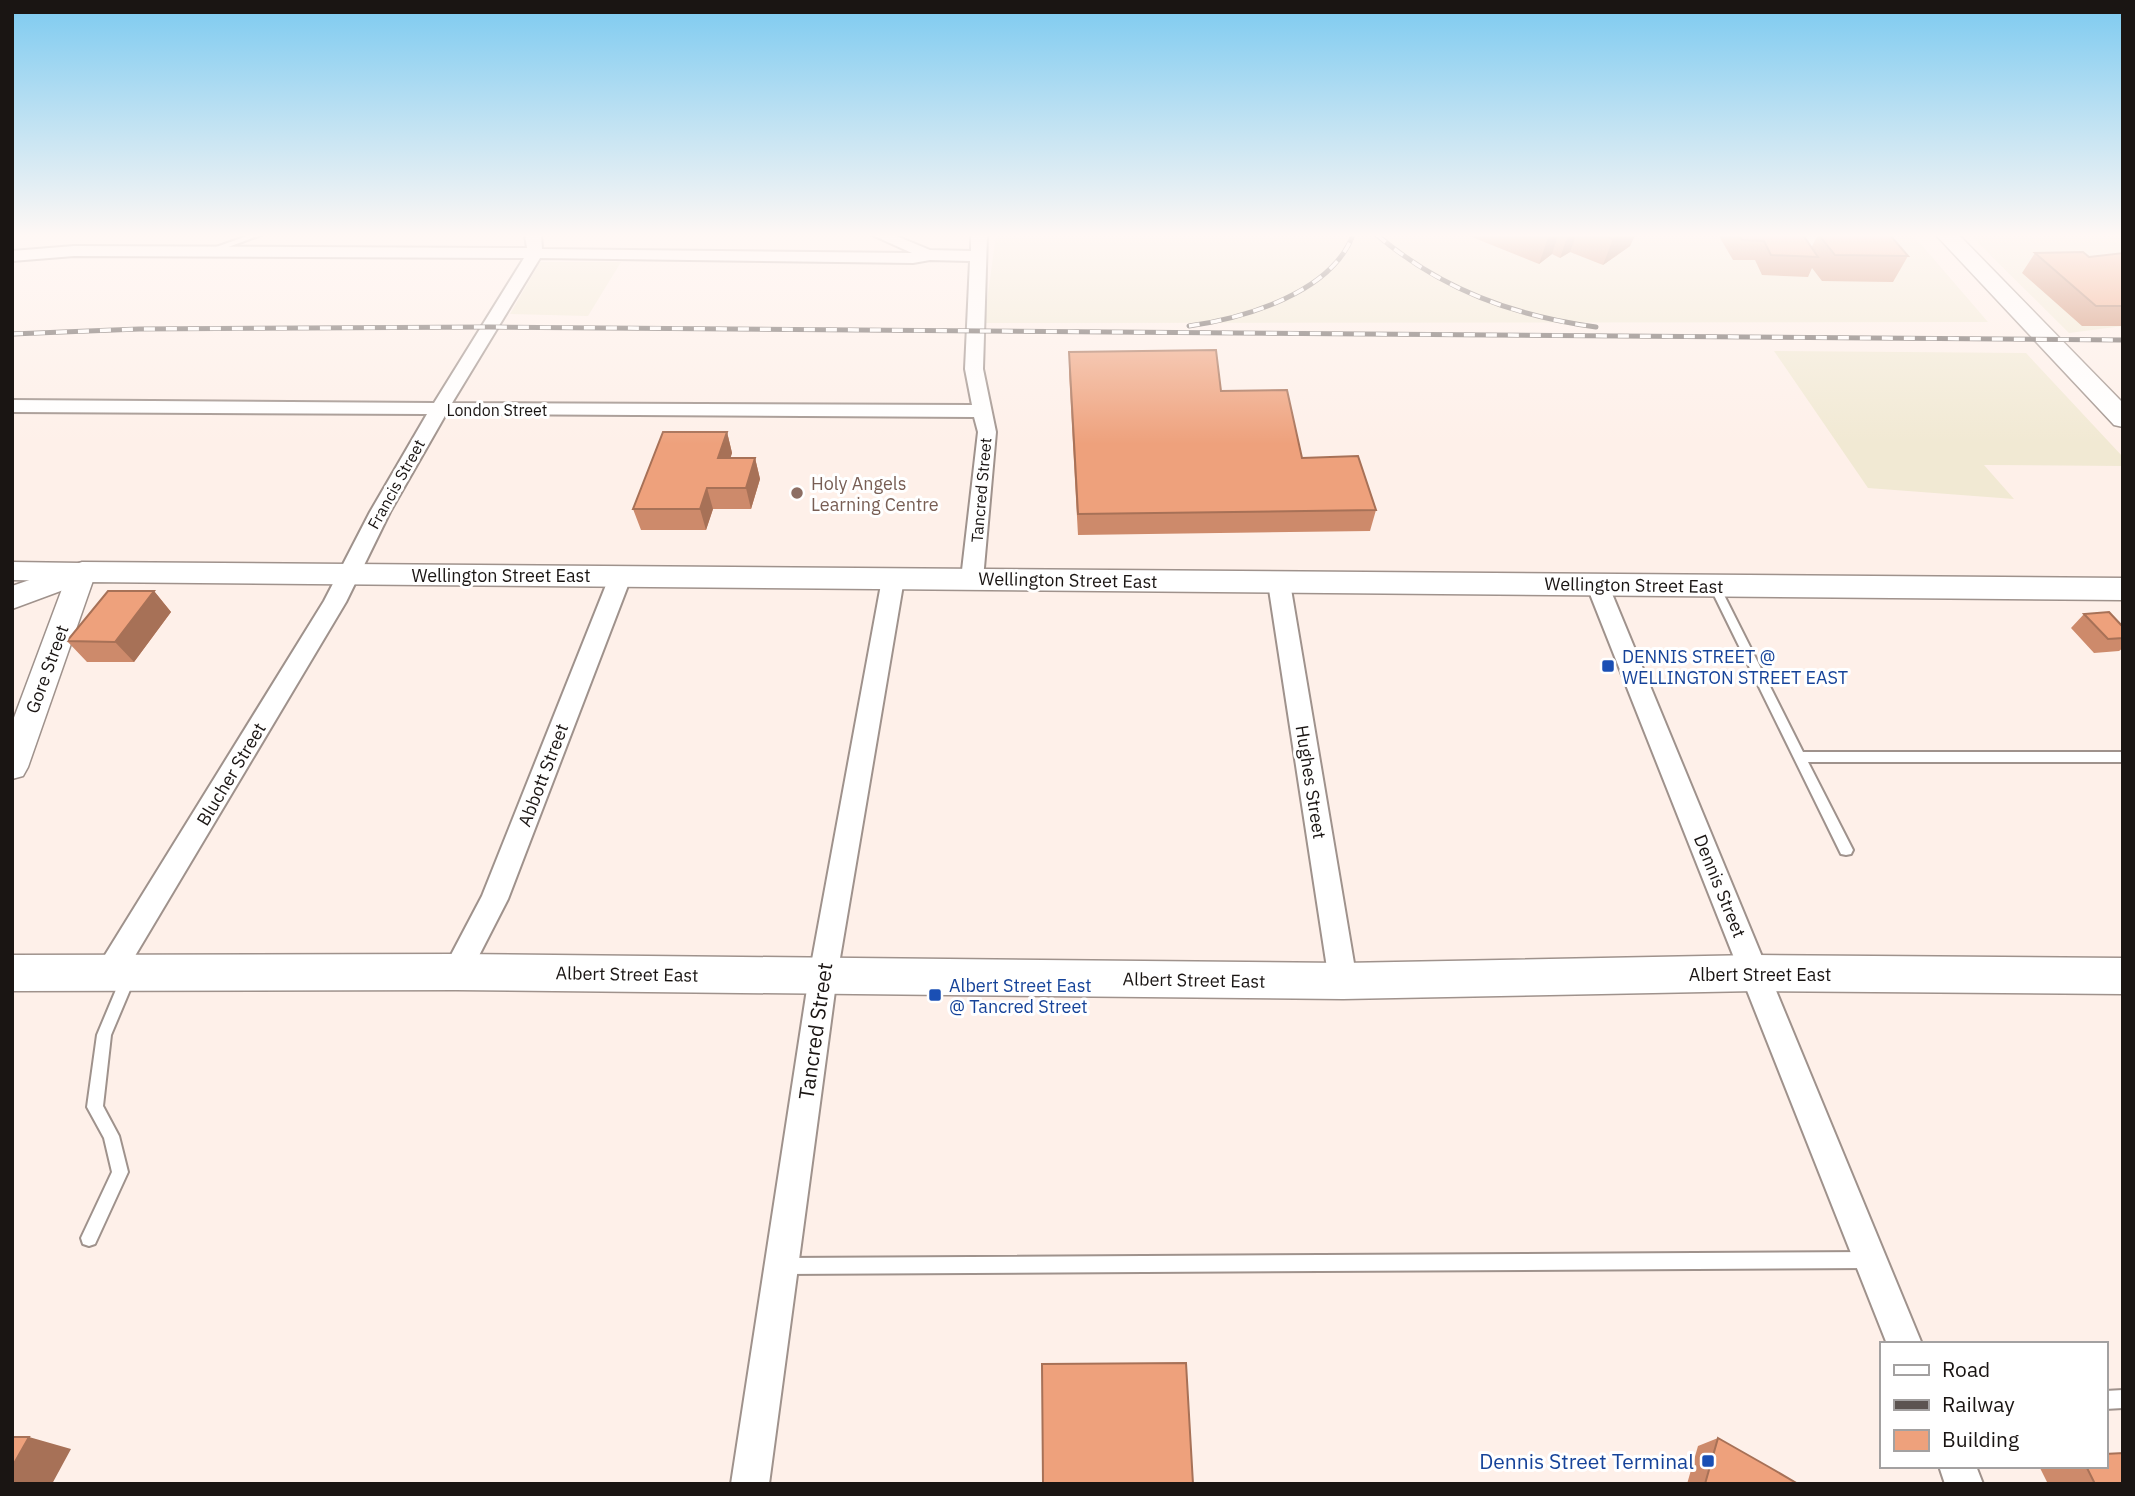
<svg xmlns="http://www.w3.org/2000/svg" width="2135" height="1496" font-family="'IBM Plex Sans',sans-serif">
	<rect width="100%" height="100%" fill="#fef0e9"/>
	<!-- industrial -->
	<path fill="#f1e9d3" d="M996 235H1913L1988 322 984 323Z
		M1970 235H2123V326L2069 333Z
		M540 262H621L588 316 510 314Z
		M1774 351 2026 353 2123 457V466L1984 465 2014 499 1868 488Z"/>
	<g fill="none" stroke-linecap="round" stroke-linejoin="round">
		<defs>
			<path id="service" d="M250 235H261L212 253 205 251Z
				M1715 583 1720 587 1803 752H2123V762H1808L1853 850 1851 854 1846 855 1841 854 1710 587Z
				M128 972 133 973 135 978 111 1035 103 1106 119 1136 128 1172 95 1244 89 1246 83 1244 81 1238 112 1172 104 1138 87 1107 97 1035 123 973Z
				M1870 1252 1876 1254 1878 1260 1876 1266 1870 1268 782 1274 776 1272 774 1266 776 1260 782 1258Z
				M2123 1390V1408L2105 1409V1391Z"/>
			<path id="minor" d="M525 235H541L542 249 912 253 872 235H894L930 250 971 251V235H987L983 369 996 432 983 579 980 584 972 586 964 584 961 579 978 432 974 417 446 414 390 512 346 602 120 981 110 985 100 981 96 972 100 963 324 601 370 512 427 414 12 412V400L434 403 524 258 74 256 12 261V251L74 246 527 248ZM540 258 913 263 930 260 970 261 965 369 972 405 452 403Z
				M621 568 629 570 632 575 508 899 466 981 456 985 446 981 442 972 482 896 610 575 613 570Z
				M893 572 901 574 904 579 837 976 769 1484H731L809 976 882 579 885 574Z
				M1279 576 1287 578 1290 583 1357 981 1353 990 1343 994 1333 990 1329 981 1268 583 1271 578Z
				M1597 577 1605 579 1608 584 1922 1344H1887L1586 584 1589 579Z
				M1939 1466H1976L1983 1484H1945Z"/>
			<path id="tertiary" d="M12 562 82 563 92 565 96 572 28 767 23 776 12 779V723L65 581 12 580Z"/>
			<path id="secondary" d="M1936 235H1959L2123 403V427L2114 425Z
				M82 562 2123 578V600L85 582 12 609V586Z
				M456 954 1343 963 1756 955 2123 958V994L1756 991 1343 999 456 990 12 991V955Z"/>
		</defs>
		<!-- service casing -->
		<use href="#service" stroke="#9f928c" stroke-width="4"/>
		<!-- minor casing -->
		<use href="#minor" stroke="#9f928c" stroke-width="4"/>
		<!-- tertiary casing -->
		<use href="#tertiary" stroke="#9f928c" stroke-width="3"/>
		<!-- secondary casing -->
		<use href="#secondary" stroke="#9f928c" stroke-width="3"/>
		<!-- service -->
		<use href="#service" fill="#fff" fill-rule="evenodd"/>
		<!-- minor -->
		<use href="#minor" fill="#fff" fill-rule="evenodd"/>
		<!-- tertiary -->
		<use href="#tertiary" fill="#fff" fill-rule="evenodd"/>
		<!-- secondary -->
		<use href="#secondary" fill="#fff" fill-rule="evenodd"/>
		<defs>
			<path id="rail" d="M1377 235C1441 289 1513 316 1596 327
				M1189 326C1245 318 1331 293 1353 235
				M12 334 139 329 489 327 2123 340"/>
		</defs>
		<!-- rail casing -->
		<use href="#rail" stroke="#5c5451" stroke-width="5"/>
		<!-- rail -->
		<use href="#rail" stroke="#fff" stroke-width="3.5" stroke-dasharray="11" stroke-linecap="butt"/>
	</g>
	<!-- wall -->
	<path fill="#cd8a6b" d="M1467 235H1635L1630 246 1603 265 1570 252 1560 258 1552 254 1539 264Z
		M1719 235H1803L1811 248 1818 235H1890L1908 256 1893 282 1822 281 1812 268 1808 277 1762 275 1755 260H1733L1719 236Z
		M2035 253 2089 257 2123 253V326H2082L2022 273Z
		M1069 352 1221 391 1302 458 1376 510 1370 531 1078 535 1069 372Z
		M727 432 732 453 730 458H755L760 479 751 509H713L706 530H641L633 509Z
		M154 591 171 612 134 662H87L67 641Z
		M2084 614 2123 627V648L2119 651 2094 653 2071 628Z
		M1718 1438 1798 1484H1687L1698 1446Z
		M2039 1466H2105L2123 1484H2048Z"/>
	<!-- shaded-wall -->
	<path fill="#a77157" d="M1551 235H1558L1552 254 1539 264 1548 238Z
		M1568 235H1576L1570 252 1560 258Z
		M1617 235H1635L1630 246 1603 265 1613 239Z
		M727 432 732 453 724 479 718 458Z
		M755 458 760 479 751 509 746 488Z
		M707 488 713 509 706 530 700 509Z
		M154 591 171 612 134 662 115 642Z
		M29 1437 71 1449 52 1484H12V1467Z"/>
	<!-- building -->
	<path fill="#eea17c" stroke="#a77157" stroke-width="2" d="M1603 235H1618L1613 239Z
		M1739 235H1803L1818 257 1771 255 1764 241 1742 240Z
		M1819 235H1890L1908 256 1835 255Z
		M2083 252 2089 257 2123 253V306H2096L2035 253Z
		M1216 350 1221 391 1287 390 1302 458 1358 456 1376 510 1078 514 1069 352Z
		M663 432H727L718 458H755L746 488H707L700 509H633Z
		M108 591H154L115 642 67 641Z
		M2109 612 2123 627V638L2108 639 2084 614Z
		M1186 1363 1193 1484H1043L1042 1364Z
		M12 1437H29L12 1467Z
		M1718 1438 1769 1467 1798 1484H1705Z
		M2123 1453V1484H2095L2086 1466H2105V1454Z"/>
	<!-- sky -->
	<linearGradient id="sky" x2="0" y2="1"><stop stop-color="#7ccaf0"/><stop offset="0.53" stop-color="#fff8f5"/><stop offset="1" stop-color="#fff8f5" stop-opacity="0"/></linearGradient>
	<rect width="2135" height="444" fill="url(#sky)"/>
	<!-- markers -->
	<circle fill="#8d6e63" stroke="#fff" stroke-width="2.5" cx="797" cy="493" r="7"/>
	<g fill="#1a4fb4" stroke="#fff" stroke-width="2.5">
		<rect x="1601" y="659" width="14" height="14" rx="3.5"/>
		<rect x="928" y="988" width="14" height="14" rx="3.5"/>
		<rect x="1701" y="1454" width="14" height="14" rx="3.5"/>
	</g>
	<g text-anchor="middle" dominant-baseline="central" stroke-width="6" stroke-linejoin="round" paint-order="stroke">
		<!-- far-street labels -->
		<g font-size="16" fill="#1a1513" stroke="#fff">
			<text x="497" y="410">London Street</text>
			<text transform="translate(396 484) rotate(-61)">Francis Street</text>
			<text transform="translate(981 490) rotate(-85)">Tancred Street</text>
		</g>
		<!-- education labels -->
		<g font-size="18" fill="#785e54" stroke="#fff" text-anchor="start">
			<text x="811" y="483">Holy Angels<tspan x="811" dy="21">Learning Centre</tspan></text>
		</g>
		<!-- street labels -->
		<g font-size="18" fill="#1a1513" stroke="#fff">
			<text x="501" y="575">Wellington Street East</text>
			<text transform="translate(1068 580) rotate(1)">Wellington Street East</text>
			<text transform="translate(1634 585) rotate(1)">Wellington Street East</text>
			<text transform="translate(47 669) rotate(-70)">Gore Street</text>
			<text transform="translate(231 774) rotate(-59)">Blucher Street</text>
			<text transform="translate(543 775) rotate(-69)">Abbott Street</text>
			<text transform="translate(1311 782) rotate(81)">Hughes Street</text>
			<text transform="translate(1720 886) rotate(68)">Dennis Street</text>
			<text transform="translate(627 974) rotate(1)">Albert Street East</text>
			<text x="1760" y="974">Albert Street East</text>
			<text transform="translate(1194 980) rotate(1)">Albert Street East</text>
		</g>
		<!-- transit labels -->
		<g font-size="18" fill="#164399" stroke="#fff" text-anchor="start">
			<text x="1622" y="656">DENNIS STREET @<tspan x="1622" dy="21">WELLINGTON STREET EAST</tspan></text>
			<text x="949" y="985">Albert Street East<tspan x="949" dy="21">@ Tancred Street</tspan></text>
		</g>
		<!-- near-street labels -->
		<g font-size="21" fill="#1a1513" stroke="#fff">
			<text transform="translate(815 1031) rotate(-82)">Tancred Street</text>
		</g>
		<!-- near-transit labels -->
		<g font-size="21" fill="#164399" stroke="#fff" text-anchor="end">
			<text x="1694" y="1461">Dennis Street Terminal</text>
		</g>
	</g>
	<!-- border -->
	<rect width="2135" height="1496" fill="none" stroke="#1a1513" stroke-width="28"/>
	<!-- legend -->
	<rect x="1880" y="1342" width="228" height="126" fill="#ffffff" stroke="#a3a1a1" stroke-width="2"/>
	<rect x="1894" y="1365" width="35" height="10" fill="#ffffff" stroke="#a3a1a1" stroke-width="2"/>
	<text x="1942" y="1377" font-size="21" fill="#1a1513">Road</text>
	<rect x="1894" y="1400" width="35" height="10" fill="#5c5451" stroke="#a3a1a1" stroke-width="2"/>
	<text x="1942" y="1412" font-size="21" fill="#1a1513">Railway</text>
	<rect x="1894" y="1430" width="35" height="21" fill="#eea17c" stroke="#a3a1a1" stroke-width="2"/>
	<text x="1942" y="1447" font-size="21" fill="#1a1513">Building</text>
</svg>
